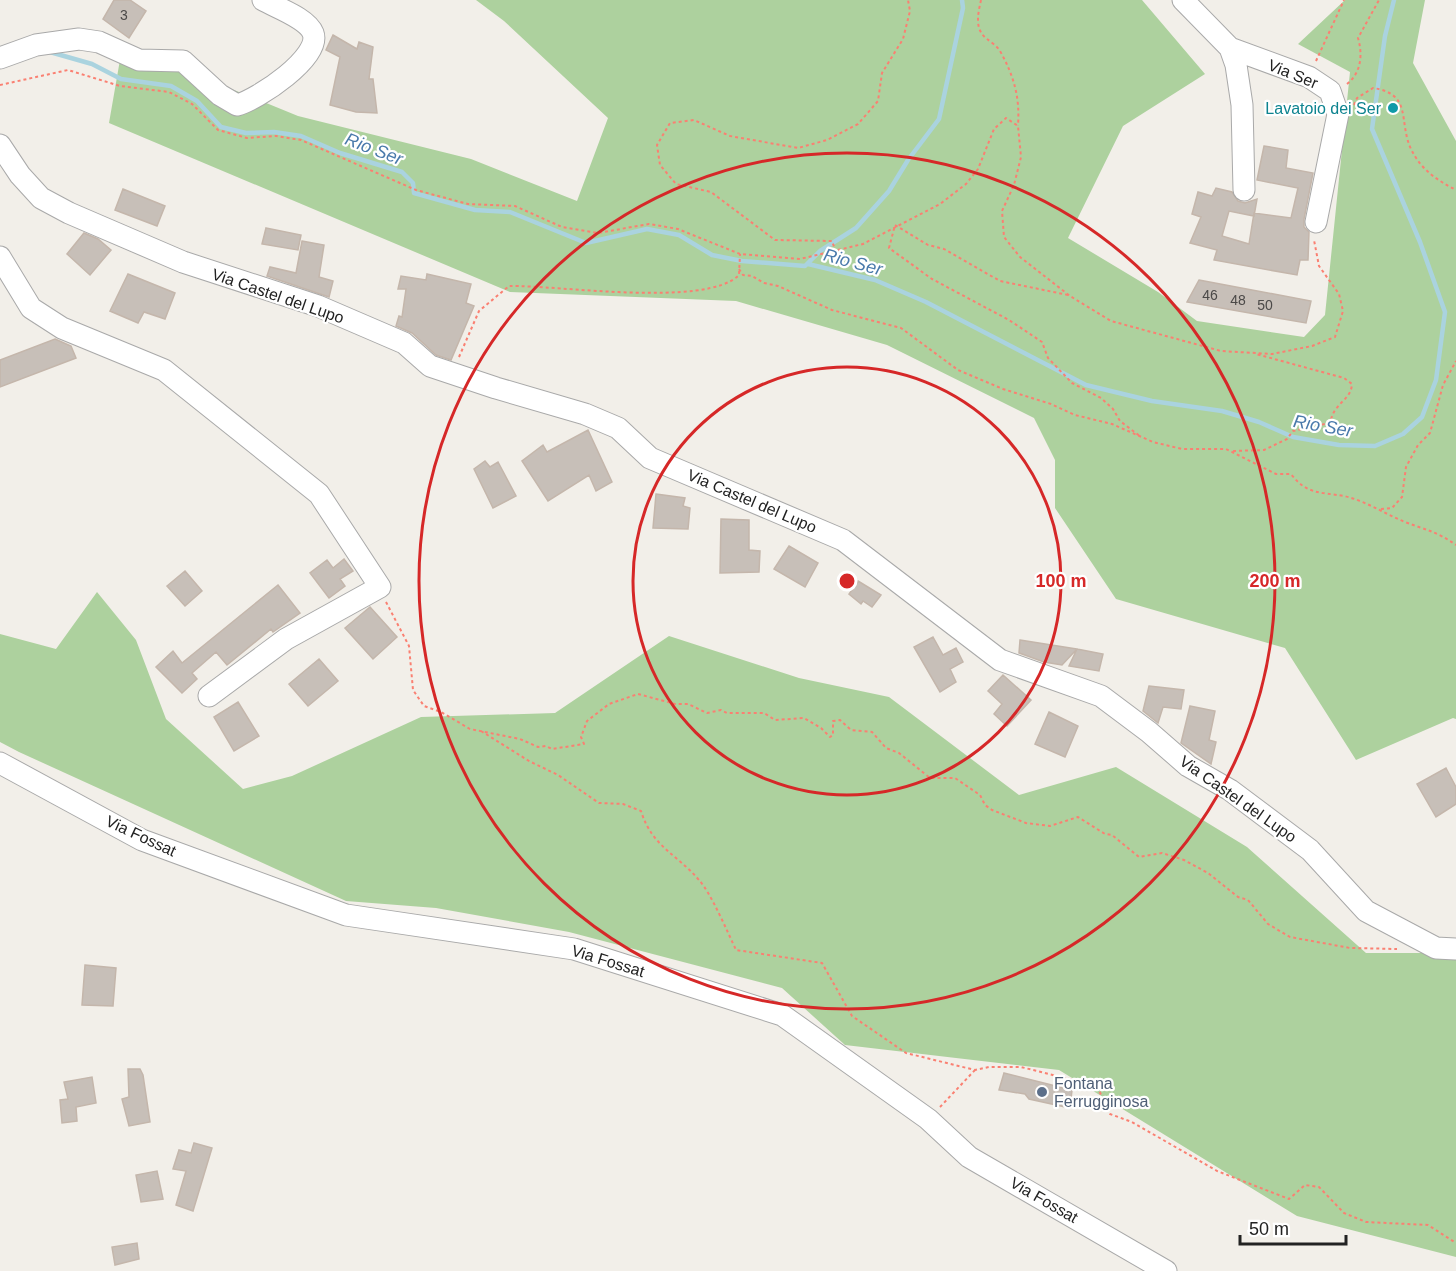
<svg xmlns="http://www.w3.org/2000/svg" width="1456" height="1271" font-family="Arial,sans-serif">
	<rect width="100%" height="100%" fill="#f2efe9"/>
	<!-- forest -->
	<path fill="#add19e" d="M476 0H1142L1205 74 1123 126 1068 238 1158 292 1197 321 1304 337 1325 315 1350 72 1298 44 1345 0H1425L1413 63 1456 141V719L1453 718 1356 760 1285 648 1116 599 1055 508V460L1034 418 887 345 736 301 510 292 109 123 121 54 212 81 298 116 471 159 577 201 608 118 504 21Z
		M97 592 136 640 166 719 243 789 292 776 421 717 555 713 669 636 799 678 889 697 1019 795 1116 767 1247 847 1366 953H1456V1257L1297 1216 1059 1070 845 1045 782 988 569 932 436 908 346 901 19 752 0 742V634L56 649Z"/>
	<g fill="none" stroke-linecap="round" stroke-linejoin="round">
		<!-- stream -->
		<path stroke="#aad3df" stroke-width="4.5" d="M50 52 92 64 121 79 171 86 197 101 221 127 246 133 274 132 301 136 340 153 402 172 413 183 414 193 475 210 510 212 586 243 647 229 679 235 712 255 742 261 805 266 820 251 856 228 889 191 908 160 939 119 963 8 962 0
			M808 264 875 280 926 302 1086 385 1152 401 1222 411 1259 422 1293 437 1339 445 1375 446 1403 434 1422 417 1436 380 1445 312 1420 242 1372 129 1385 36 1394 0"/>
	</g>
	<!-- building -->
	<path fill="#c7bfb8" stroke="#c4b6ab" stroke-width="1.5" d="M114 0H130L146 11 129 38 103 19Z
		M333 35 357 49 359 42 373 47 369 79H373L377 113 356 112 330 105 340 57 326 50Z
		M1264 146 1288 150 1286 168 1313 173 1304 219V227L1309 232 1308 260H1300L1297 275 1214 260 1217 250 1190 243 1201 217 1192 214 1198 192 1212 196 1216 188 1232 192 1238 201 1245 203 1257 199 1254 216 1229 211 1222 236 1249 244 1254 213 1291 218 1298 188 1257 180Z
		M123 189 165 206 157 226 115 210Z
		M266 228 301 235 298 250 262 244Z
		M84 233 98 239 111 250 90 275 67 254Z
		M302 241 324 245 319 277 333 281 329 297 267 276 270 267 296 273Z
		M128 274 175 293 165 319 144 312 138 323 110 311Z
		M427 274 471 284 466 303 474 306 451 360 436 355 412 333 396 326 399 316 402 317 406 289H398L401 276 426 280Z
		M1199 280 1311 301 1306 323 1187 302Z
		M55 339 71 346 76 358 0 387V360Z
		M588 430 612 482 596 491 589 475 548 501 522 461 543 445 547 452Z
		M485 461 490 467 498 462 516 496 493 508 474 469Z
		M656 494 685 498 683 506 690 508 688 529 653 528Z
		M721 519 749 520V550L760 551 759 572 720 573Z
		M789 546 818 563 805 587 774 569Z
		M344 559 353 571 340 579 345 586 329 598 310 573 327 560 333 568Z
		M185 571 202 591 185 606 167 586Z
		M858 581 881 595 872 607 863 601 861 604 849 594Z
		M278 585 300 613 273 632 271 629 227 665 216 652 192 673 197 679 182 693 156 667 173 651 182 663Z
		M370 607 397 637 373 659 345 628Z
		M933 637 943 655 956 648 963 662 950 669 956 682 940 692 914 647Z
		M1020 640 1077 649 1062 665 1044 662 1019 653Z
		M1077 649 1103 654 1099 671 1069 666Z
		M319 659 338 681 308 706 289 684Z
		M1003 675 1031 700 1007 726 994 714 1002 704 988 691Z
		M1149 686 1184 690 1181 709 1163 707 1158 723 1143 711Z
		M238 702 259 736 234 751 214 717Z
		M1190 706 1215 711 1209 740 1216 742 1211 764 1181 743Z
		M1049 712 1078 726 1065 757 1035 744Z
		M1446 768 1456 787V804L1436 817 1417 784Z
		M85 965 116 968 113 1006 82 1005Z
		M128 1069H140L143 1075 150 1122 129 1126 122 1099 129 1097Z
		M1004 1073 1072 1090 1070 1108 1029 1099 1025 1094 999 1090Z
		M92 1077 96 1103 76 1107 77 1121 62 1123 60 1100 68 1099 64 1082Z
		M194 1143 212 1148 193 1211 176 1205 186 1171 173 1169 179 1150 191 1153Z
		M157 1171 163 1199 141 1202 136 1175Z
		M137 1243 139 1259 115 1265 112 1247Z"/>
	<g fill="none" stroke-linecap="round" stroke-linejoin="round">
		<defs>
			<path id="minor" d="M1183 0 1230 48 1309 77 1330 91 1338 114 1316 222
				M1230 48 1236 65 1242 105 1244 190
				M0 58 36 45 79 39 99 42 139 60 183 61 220 95 237 105C257 100 322 57 313 33 307 18 277 8 263 0
				M0 145 20 175 41 198 69 213 183 262 318 306 404 343 430 366 496 388 585 414 618 428 650 458 843 540 1000 660 1101 696 1149 732 1188 766 1230 790 1310 850 1366 911 1436 948 1456 949
				M0 257 31 308 62 328 164 370 319 494 380 587 286 639 209 696
				M0 763 142 840 346 915 574 949 782 1015 928 1119 969 1157 1166 1271"/>
		</defs>
		<!-- minor casing -->
		<use href="#minor" stroke="#a9a9a9" stroke-width="23"/>
		<!-- path -->
		<path stroke="#fa8072" stroke-width="2" stroke-dasharray="3 3" stroke-linecap="butt" d="M981 0C978 14 974 29 987 39 991 42 997 46 1000 51 1014 76 1020 97 1018 126
			M1316 61 1344 0
			M1347 84C1361 73 1363 55 1358 38L1379 0
			M0 85 68 70 120 86 169 92 192 104 218 130 247 138 276 136 301 140 416 190 468 204 515 206 562 227 598 233 649 224 678 229 740 254 800 259 863 244 940 204 966 184 978 169 994 129 1006 118 1018 126 1021 157 1014 185 1002 211 1004 237 1020 257 1070 296 1111 321 1221 351 1272 354 1312 346 1335 337 1343 311 1339 294 1319 266 1314 240
			M1354 105 1357 98 1373 88C1413 94 1398 121 1411 149 1421 170 1437 180 1456 190
			M836 252 832 241 775 240 711 192 676 184 660 165 657 145 670 123 694 120 730 136 798 148 827 140 858 124 878 101 882 73 903 39 910 11 908 0
			M739 269 743 275 752 276 764 283 778 286 832 310 901 328 958 370 1003 389 1051 404 1075 415 1112 424 1153 442 1182 449H1226L1276 474H1291C1307 495 1321 492 1344 496 1366 501 1385 514 1405 522 1426 530 1436 531 1456 545
			M1068 295 1000 281 944 249 928 245 895 225 889 248 932 279 1009 320 1042 342 1048 358 1072 383 1101 398 1113 409 1120 421 1141 437
			M459 357 479 311 509 286C558 285 706 308 739 275L740 254
			M1233 451 1264 450 1287 439 1293 431 1329 423C1332 418 1332 414 1336 409 1342 400 1351 397 1352 384L1344 378 1256 354
			M1381 509 1392 508 1402 497 1406 467 1418 445 1430 433 1443 385 1456 361
			M386 602 409 646 413 690 424 706 441 712 470 729 520 739 538 747 546 746 552 749 584 744 581 737 587 721 609 704 638 694 675 704H688L707 713 721 710 727 713H764L775 720 804 718 821 728 830 737 833 735V721L840 720 851 730 872 732 886 748 899 753 930 778H955L980 795 985 805 992 810 1026 823 1050 826 1078 817 1105 834 1112 835 1139 857 1162 853 1184 860 1208 873 1238 897 1248 900 1268 924 1290 937 1350 948 1397 949
			M481 731 529 761 558 775 599 803 623 804 641 811C652 847 677 854 699 880 711 893 728 933 736 950L822 963 852 1016 906 1053 975 1070 989 1067H1021L1097 1086 1110 1114 1132 1122 1217 1171 1289 1199 1305 1185 1319 1187 1344 1213 1366 1222 1428 1225 1456 1243
			M940 1107 975 1070"/>
		<!-- minor -->
		<use href="#minor" stroke="#fff" stroke-width="21"/>
	</g>
	<!-- distance rings -->
	<g fill="none" stroke="#d62828" stroke-width="3">
		<circle cx="847" cy="581" r="214"/>
		<circle cx="847" cy="581" r="428"/>
	</g>
	<!-- markers -->
	<circle fill="#0f9aa8" stroke="#fff" stroke-width="2" cx="1393" cy="108" r="6"/>
	<circle fill="#5c6f8a" stroke="#fff" stroke-width="2" cx="1042" cy="1092" r="6"/>
	<g text-anchor="middle" dominant-baseline="central" stroke-width="4.5" stroke-linejoin="round" paint-order="stroke">
		<!-- number labels -->
		<g font-size="14" fill="#4b4948">
			<text x="124" y="15">3</text>
			<text x="1210" y="295">46</text>
			<text x="1238" y="300">48</text>
			<text x="1265" y="305">50</text>
		</g>
		<!-- street labels -->
		<g font-size="16" fill="#222" stroke="#fff">
			<text transform="translate(1293 74) rotate(22)">Via Ser</text>
			<text transform="translate(278 296) rotate(19)">Via Castel del Lupo</text>
			<text transform="translate(752 501) rotate(23)">Via Castel del Lupo</text>
			<text transform="translate(1238 799) rotate(35)">Via Castel del Lupo</text>
			<text transform="translate(141 836) rotate(25)">Via Fossat</text>
			<text transform="translate(608 961) rotate(17)">Via Fossat</text>
			<text transform="translate(1044 1200) rotate(30)">Via Fossat</text>
		</g>
		<!-- culture labels -->
		<g font-size="16" fill="#0d838f" stroke="#fff" text-anchor="end">
			<text x="1381" y="108">Lavatoio dei Ser</text>
		</g>
		<!-- service labels -->
		<g font-size="16" fill="#4e5e75" stroke="#fff" text-anchor="start">
			<text x="1054" y="1083">Fontana<tspan x="1054" dy="18">Ferrugginosa</tspan></text>
		</g>
		<!-- water labels -->
		<g font-size="18" font-style="italic" fill="#4a7aab" stroke="#fff">
			<text transform="translate(374 149) rotate(21)">Rio Ser</text>
			<text transform="translate(853 262) rotate(15)">Rio Ser</text>
			<text transform="translate(1323 426) rotate(10)">Rio Ser</text>
		</g>
	</g>
	<circle cx="847" cy="581" r="9" fill="#d62828" stroke="#fff" stroke-width="3"/>
	<g font-size="18" text-anchor="middle" font-weight="bold" fill="#d62828" stroke="#fff" stroke-width="4.5" stroke-linejoin="round" paint-order="stroke">
		<text x="1061" y="587">100 m</text>
		<text x="1275" y="587">200 m</text>
	</g>
	<!-- scale -->
	<path d="M1240 1235v9h106v-9" fill="none" stroke="#222222" stroke-width="3"/>
	<text x="1249" y="1235" font-size="18" fill="#222222" stroke="#ffffff" stroke-width="4.5" paint-order="stroke">50 m</text>
</svg>
